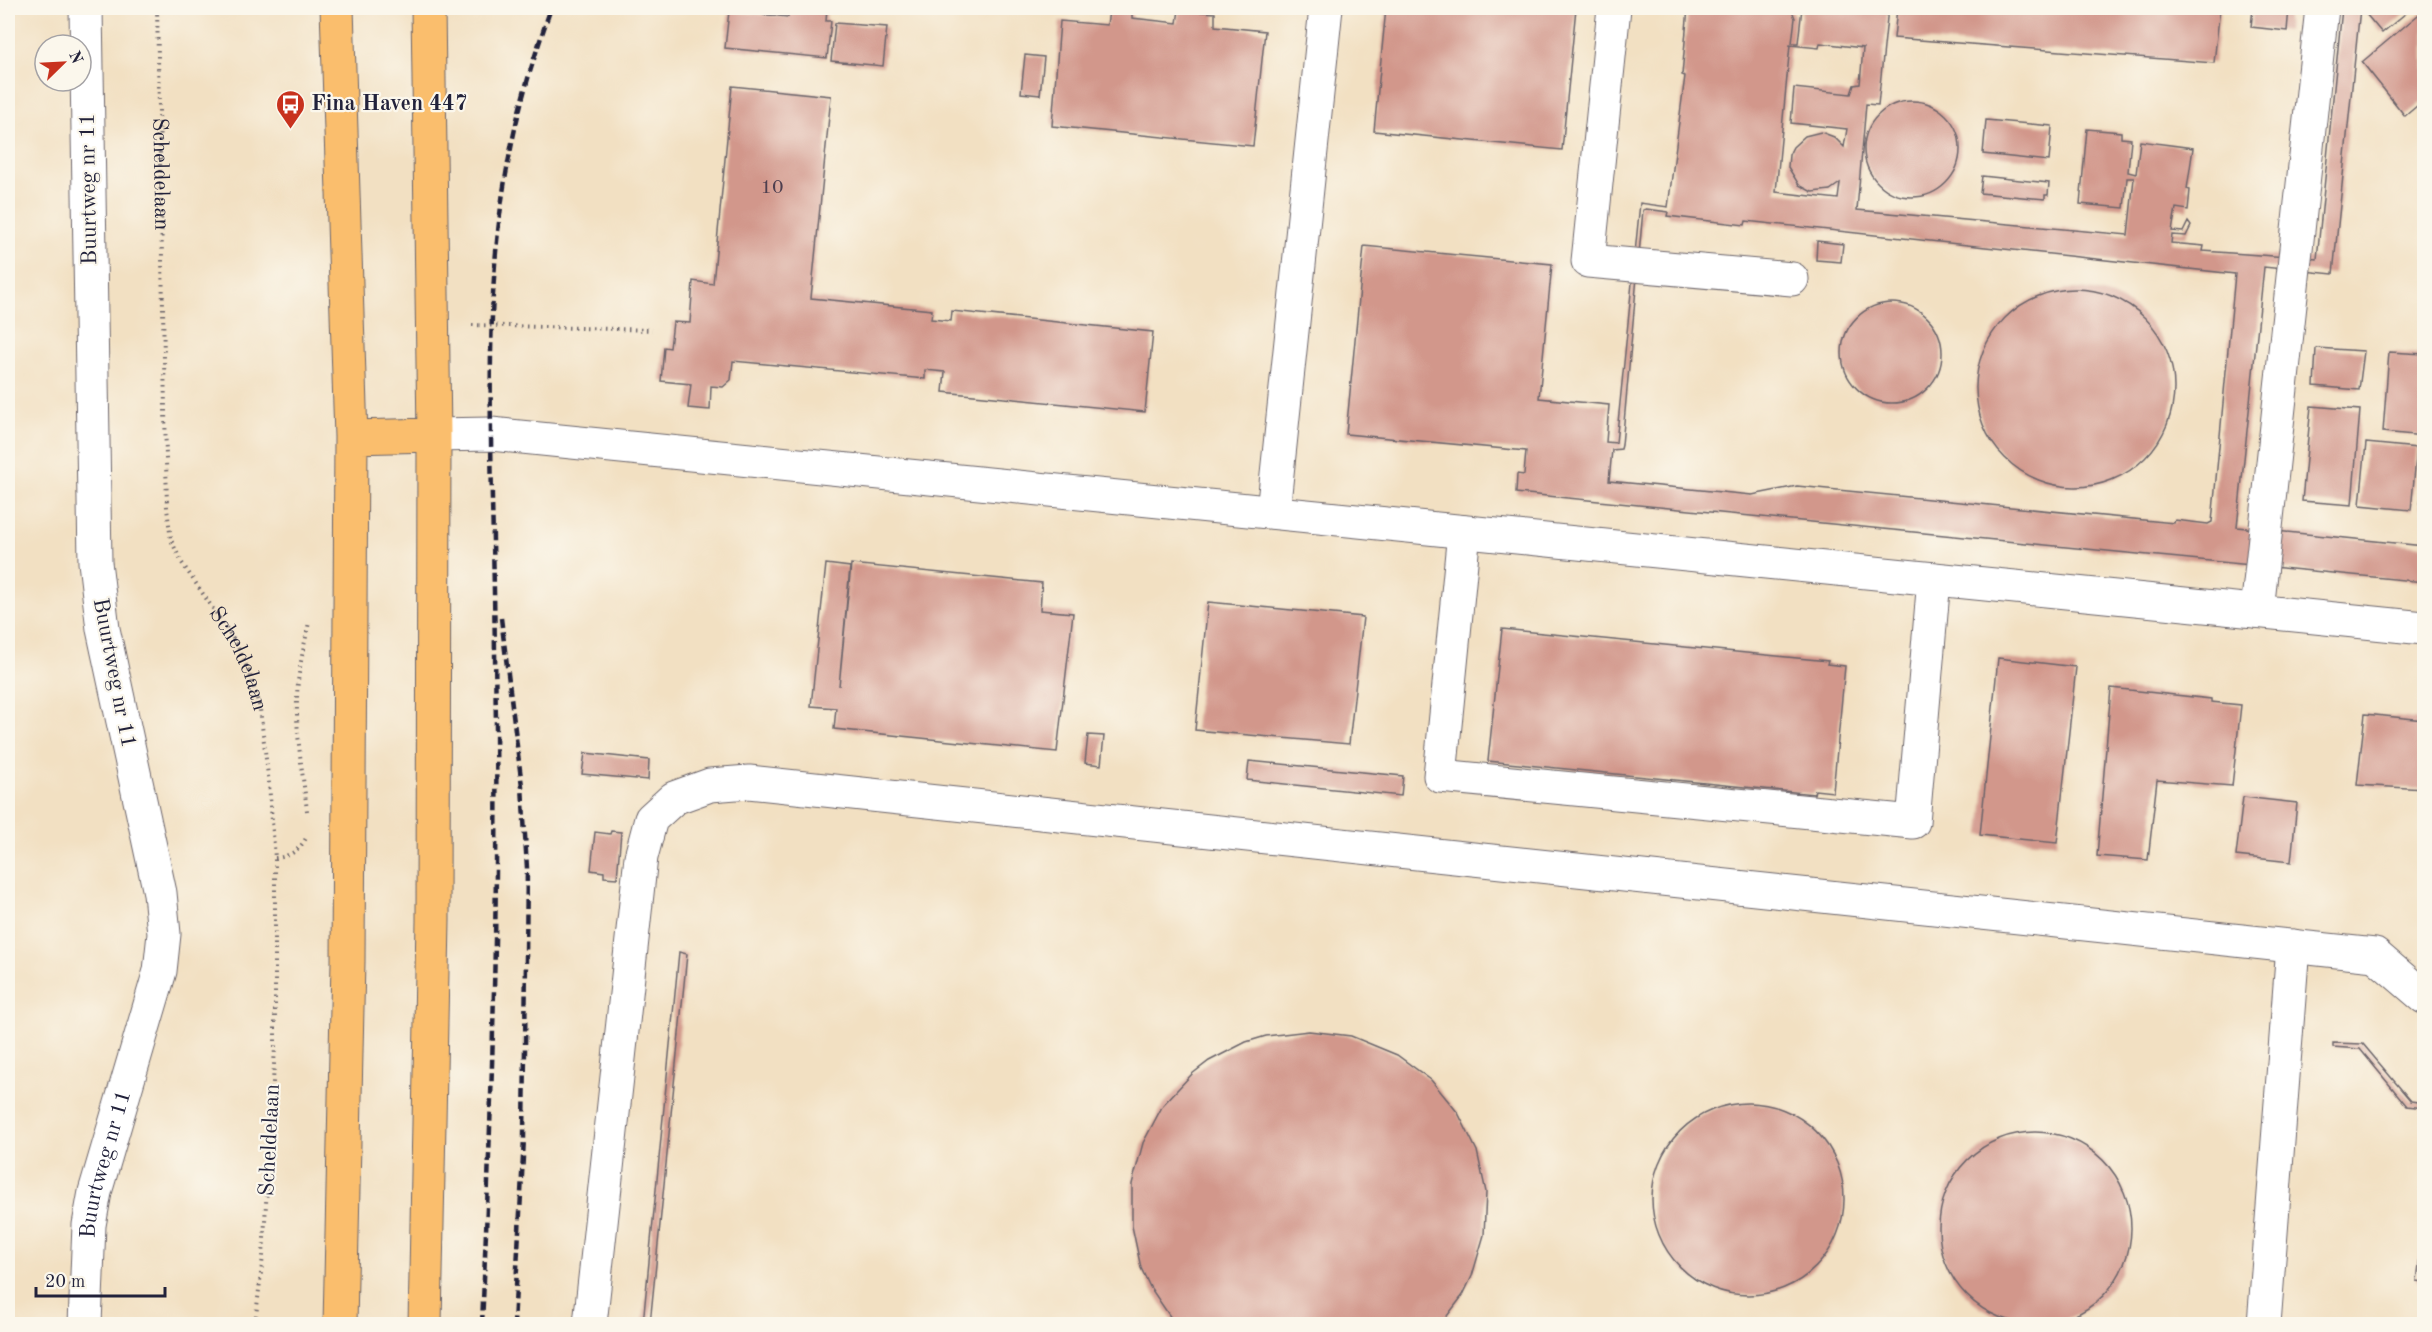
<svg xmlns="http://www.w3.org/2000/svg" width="2432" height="1332" font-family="'Old Standard TT',serif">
	<rect width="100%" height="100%" fill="#fbf7ec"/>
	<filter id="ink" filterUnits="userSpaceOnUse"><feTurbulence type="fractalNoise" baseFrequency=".0167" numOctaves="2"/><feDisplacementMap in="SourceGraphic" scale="12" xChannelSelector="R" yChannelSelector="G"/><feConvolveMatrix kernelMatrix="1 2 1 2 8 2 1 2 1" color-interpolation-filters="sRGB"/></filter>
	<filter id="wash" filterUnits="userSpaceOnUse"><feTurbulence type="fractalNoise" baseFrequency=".008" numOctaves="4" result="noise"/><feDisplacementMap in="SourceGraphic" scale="24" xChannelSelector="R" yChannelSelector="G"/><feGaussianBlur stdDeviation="1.35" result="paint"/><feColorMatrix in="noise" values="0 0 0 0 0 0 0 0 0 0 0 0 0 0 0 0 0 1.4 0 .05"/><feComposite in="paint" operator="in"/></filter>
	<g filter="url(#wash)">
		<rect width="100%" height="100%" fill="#f2e0c2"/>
		<g id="blocks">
			<!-- building -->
			<path fill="#d2978b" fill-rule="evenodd" d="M789 8H827L826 21H831L827 58 725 48 729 11 788 17Z
				M1386 8H1576L1562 150 1374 131Z
				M1688 8H1791L1795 18 1792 43H1798L1802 8H1888L1878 105 1866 104 1857 210 2128 235 2134 178H2127L2124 208 2080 204 2087 129 2121 132V138L2131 139 2128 172 2136 174 2140 141 2193 148 2187 189 2190 190 2188 210 2176 208 2172 231 2183 232 2188 222 2191 226 2186 236 2172 235 2171 243 2204 246 2203 251 2317 259 2342 8H2360L2333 274 2264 267 2237 527 2424 546V582L1516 493 1517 474 1524 475 1526 451 1346 434 1364 246 1552 264 1539 398 1609 405 1606 442 1616 443 1640 203 1668 207 1685 76 1682 75ZM1820 43 1863 48 1860 84 1854 85 1851 94 1794 88 1791 123 1847 129 1844 147 1834 137 1821 132 1805 136 1793 147 1789 155 1788 167 1799 185 1812 192 1830 190 1840 183 1838 199 1776 192 1790 45 1819 48ZM1646 209 1668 212 1667 216 1745 225 1746 221 2235 274 2212 522 2208 524 2175 520 2174 523 1797 486 1752 495 1609 481 1612 450 1621 449 1622 445 1643 210Z
				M1897 8H2220L2214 63 1894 38Z
				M2253 8H2289L2287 31 2251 27Z
				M2374 8H2412L2382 33 2366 14Z
				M1179 10 1215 13V26L1265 31 1253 146 1052 126 1060 21 1107 25 1109 11 1132 13V18L1177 23Z
				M2424 10V100L2405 116 2362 62Z
				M835 23 887 27 883 66 831 61Z
				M1025 55 1044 57 1040 95 1021 93Z
				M732 86 831 96 811 298 932 310 931 319 951 321 952 311 1153 332 1145 412 943 392 945 372 925 370V379L733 361 731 380 723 387 711 386 710 410 688 408 691 384 661 381 664 347 670 348 673 322 690 323 693 281 713 284Z
				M1864 149a48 48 0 1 1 96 0a48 48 0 1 1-96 0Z
				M1986 120 2052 126 2049 161 1983 154Z
				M1982 176 2049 183 2048 195H2045V199L1980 193Z
				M1817 241 1843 244 1841 262 1816 260Z
				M1976 388a99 99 0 1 1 198 0a99 99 0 1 1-198 0Z
				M1842 353a50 50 0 1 1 100 0a50 50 0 1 1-100 0Z
				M2316 348 2364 351 2359 390 2314 386Z
				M2389 352 2424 354V436L2383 432Z
				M2311 406 2360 410 2352 505 2302 501Z
				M2366 443 2417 448 2411 510 2360 505Z
				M2423 478H2424V508L2420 507Z
				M826 564 850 567 839 686 851 564 1042 583 1040 610 1073 613 1057 752 834 729 836 708 811 706Z
				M1208 602 1363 617 1349 744 1195 730Z
				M1502 629 1828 661 1827 664 1845 666 1833 792 1815 790 1814 794 1488 761Z
				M1998 658 2076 667 2057 843 1980 835Z
				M2111 688 2211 699V702L2241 705 2232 786 2157 780 2148 860 2097 856Z
				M2365 714 2424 720V789L2357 785Z
				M1088 735 1104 736 1101 765 1085 763Z
				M585 753 649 760 648 780 582 774Z
				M1249 761 1403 776 1401 796 1247 780Z
				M2243 797 2297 803 2291 862 2236 856Z
				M611 831 621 832 617 878 604 877V872L591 870 595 832 610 834Z
				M679 952 687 954 650 1324H643Z
				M1309 1031 1351 1036 1397 1055 1431 1080 1458 1113 1477 1151 1486 1192 1484 1235 1472 1276 1463 1295 1441 1324H1175L1150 1287 1141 1268 1132 1226V1184L1143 1143 1163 1105 1192 1074 1209 1061 1246 1042 1266 1036Z
				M2333 1043 2363 1044 2411 1101 2424 1103V1108L2407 1106 2360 1049 2333 1047Z
				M1652 1199a96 96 0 1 1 192 0a96 96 0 1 1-192 0Z
				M1939 1228a96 96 0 1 1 192 0a96 96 0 1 1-192 0Z
				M2422 1240H2424V1282L2417 1281Z"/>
		</g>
	</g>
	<g filter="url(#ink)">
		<use href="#blocks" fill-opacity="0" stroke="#6b646a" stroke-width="1.5"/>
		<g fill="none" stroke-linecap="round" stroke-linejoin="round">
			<defs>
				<g id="minor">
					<path d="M1614 8 1588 261 1792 279"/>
					<path d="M434 435 491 434 2424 628"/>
					<path d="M1273 512 1326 8"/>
					<path d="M1464 532 1440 776 1913 822 1934 579"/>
					<path d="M2257 611 2322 8"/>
					<path id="s2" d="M85 1324 89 1225 95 1192 160 971 164 934 160 893 103 629 95 562 86 8"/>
					<path d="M590 1324 641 857 651 819 674 798 710 785 749 782 2375 955 2424 997"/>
					<path d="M2264 1324 2293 946"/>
				</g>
				<path id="major" d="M337 8 351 437 348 962 340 1324
					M351 437 434 435
					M425 1324 433 921 434 435 428 8"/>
			</defs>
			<!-- minor casing -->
			<use href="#minor" stroke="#6b646a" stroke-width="35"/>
			<!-- major casing -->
			<use href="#major" stroke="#6b646a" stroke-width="35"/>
			<!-- path -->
			<g stroke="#6b646a" stroke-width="4" stroke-dasharray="1.5 4.5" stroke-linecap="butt">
				<path id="s1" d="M157 8 167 509 171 540 182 563 235 641 250 674 260 709 269 784 275 858V1047L263 1256 255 1324"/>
				<path d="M472 325 652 330"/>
				<path d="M307 811C303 774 296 737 297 700 297 673 304 648 309 622"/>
				<path d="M275 858C290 857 301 849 307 836"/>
			</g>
			<!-- minor -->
			<use href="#minor" stroke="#fff" stroke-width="33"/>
			<!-- major -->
			<use href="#major" stroke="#fabe6d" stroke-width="33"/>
			<!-- rail -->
			<path stroke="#22223b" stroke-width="4.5" stroke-dasharray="9 4.5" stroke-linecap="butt" d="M501 618 522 786 527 868 524 1138 514 1324
				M482 1324C491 1125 498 926 496 726 495 650 494 575 492 500 490 383 487 263 511 148 520 100 535 54 551 8"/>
		</g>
	</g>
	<!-- icons -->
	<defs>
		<symbol id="bus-pin" viewBox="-11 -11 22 30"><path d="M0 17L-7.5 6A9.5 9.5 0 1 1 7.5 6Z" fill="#c8321e" stroke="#fbf7ec"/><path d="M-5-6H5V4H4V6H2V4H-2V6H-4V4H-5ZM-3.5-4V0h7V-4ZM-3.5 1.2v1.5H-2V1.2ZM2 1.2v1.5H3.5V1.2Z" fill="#fff"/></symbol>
	</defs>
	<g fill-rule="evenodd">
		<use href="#bus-pin" x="274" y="88" width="33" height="45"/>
	</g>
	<g text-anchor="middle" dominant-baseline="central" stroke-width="4.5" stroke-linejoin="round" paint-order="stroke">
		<!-- number labels -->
		<g font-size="20" fill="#4e3f4f">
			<text x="772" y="188">10</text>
		</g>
		<!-- poi labels -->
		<g font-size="22" font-weight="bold" fill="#22223b" stroke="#fbf7ec" text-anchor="start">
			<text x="311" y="104">Fina Haven 447</text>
		</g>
		<!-- street labels -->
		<g font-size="22" fill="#22223b" stroke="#fbf7ec">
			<text stroke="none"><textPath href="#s1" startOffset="166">Scheldelaan</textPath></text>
			<text transform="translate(89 189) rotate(-91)">Buurtweg nr 11</text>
			<text stroke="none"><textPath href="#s1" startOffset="670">Scheldelaan</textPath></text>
			<text transform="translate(114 673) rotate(79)">Buurtweg nr 11</text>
			<text transform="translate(270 1140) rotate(-87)">Scheldelaan</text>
			<text stroke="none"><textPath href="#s2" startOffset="162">Buurtweg nr 11</textPath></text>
		</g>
	</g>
	<!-- margin -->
	<rect width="2432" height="1332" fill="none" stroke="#fbf7ec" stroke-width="30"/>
	<!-- north arrow -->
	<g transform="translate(63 63) rotate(66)"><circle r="28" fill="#fbf7ec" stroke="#a4a2a5" stroke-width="1.5"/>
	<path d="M0-4.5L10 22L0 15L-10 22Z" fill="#c8321e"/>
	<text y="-9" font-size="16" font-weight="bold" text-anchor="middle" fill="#22223b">N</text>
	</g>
	<!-- scale -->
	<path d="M36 1287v9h129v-9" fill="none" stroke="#22223b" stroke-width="3"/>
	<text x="45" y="1287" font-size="18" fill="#22223b" stroke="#fbf7ec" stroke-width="4.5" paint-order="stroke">20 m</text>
</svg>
